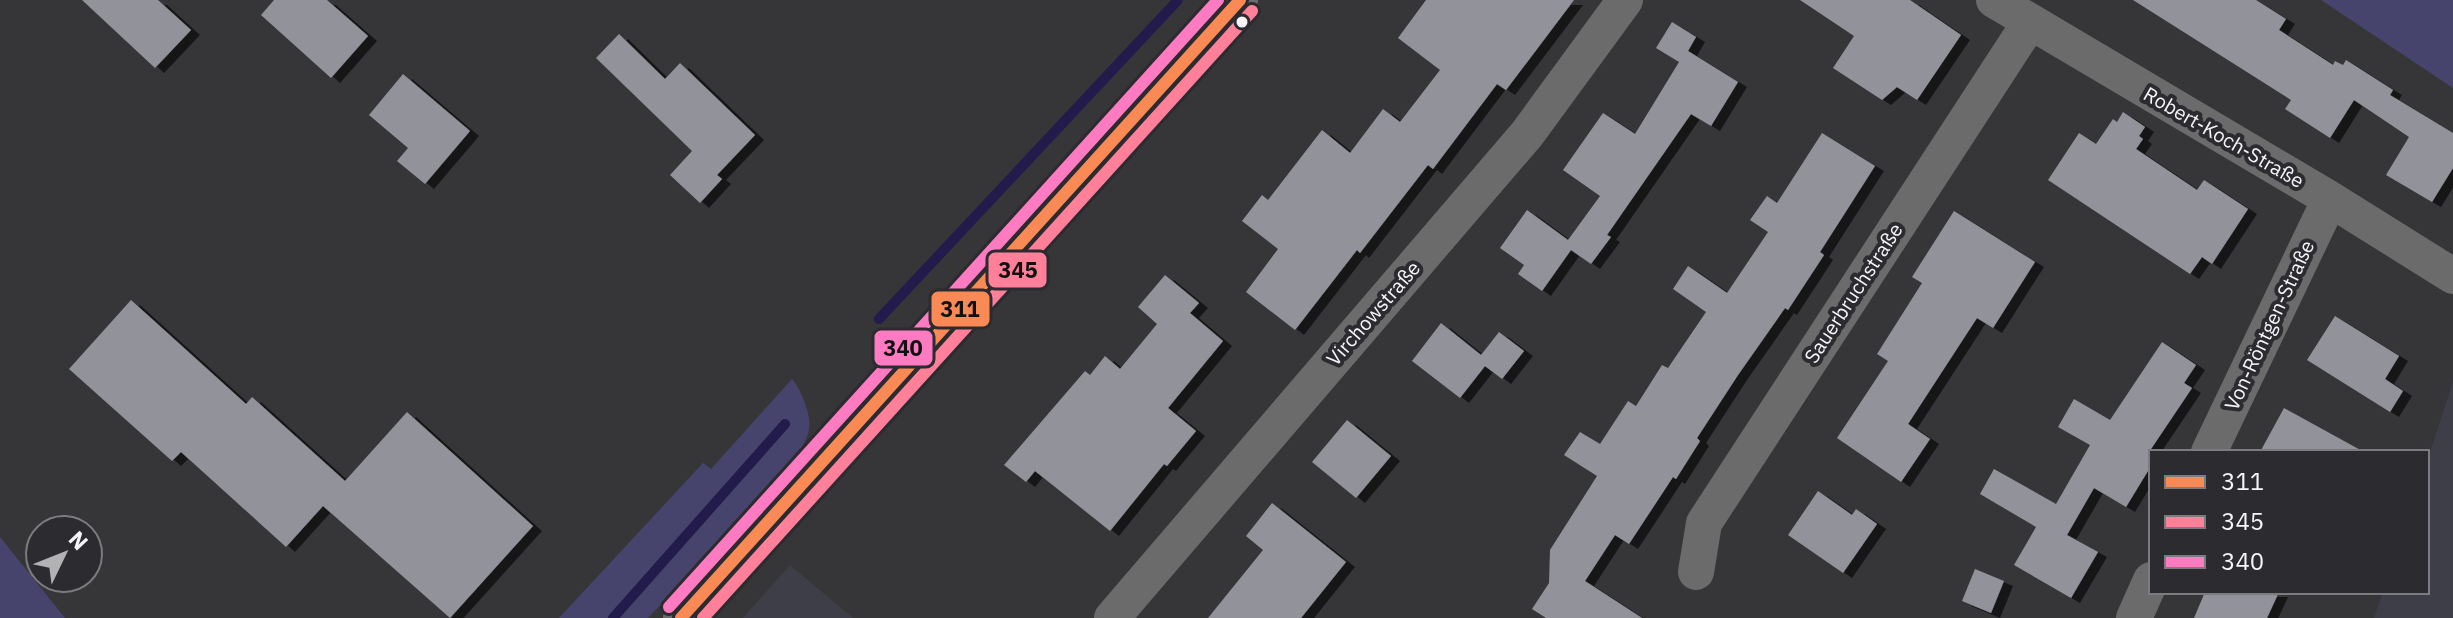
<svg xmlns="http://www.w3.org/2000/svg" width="2453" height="618" font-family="'IBM Plex Sans',sans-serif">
	<defs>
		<filter id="shadow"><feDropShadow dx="9" dy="5" stdDeviation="0" flood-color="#0009"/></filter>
	</defs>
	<rect width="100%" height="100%" fill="#363639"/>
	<!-- built -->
	<path fill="#3e3e48" d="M2453 382V618H2374L2383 592H2427V461Z
		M790 565 853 618H743Z"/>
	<!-- green -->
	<path fill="#46446c" d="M2321 0H2453V88Z
		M792 379C801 389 812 416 809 430 803 467 679 585 648 618H559L703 463 711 469Z
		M0 537 65 618H0Z"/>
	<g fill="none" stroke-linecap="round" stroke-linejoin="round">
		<!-- stream -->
		<path stroke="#231b4c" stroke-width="10" d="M879 319 1178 0
			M613 618 785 424"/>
	</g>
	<!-- building -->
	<path fill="#92929b" filter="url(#shadow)" d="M82 0H158L191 30 155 68Z
		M274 0H327L368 36 331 78 261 15Z
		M1426 0H1574L1506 90 1497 84 1433 169 1428 165 1360 253 1357 250 1295 330 1246 292 1278 249 1242 221 1262 195 1268 200 1322 130 1350 153 1383 109 1400 122 1440 70 1398 38Z
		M1800 0H1910L1961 35 1917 100 1897 87 1882 100 1833 68 1854 36Z
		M2133 0H2256L2286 19 2279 30 2333 65 2335 61 2343 65 2346 60 2393 90 2390 95 2453 133V168L2432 202 2386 175 2409 137 2354 100 2330 138 2285 109 2291 100Z
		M1672 22 1696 37 1688 51 1738 82 1711 126 1691 114 1607 235 1611 237 1591 264 1571 250 1542 291 1518 274 1524 265 1500 248 1527 210 1568 240 1600 196 1563 170 1603 113 1635 134 1679 62 1656 48Z
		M619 34 665 79 680 63 755 135 717 175 722 179 700 203 670 175 692 151 596 58Z
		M403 74 470 131 425 184 397 161 408 148 369 115Z
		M2123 112 2145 127 2139 136 2143 139 2136 149 2197 190 2204 180 2248 209 2212 264 2202 257 2190 274 2048 180 2079 133 2096 144 2113 119 2117 122Z
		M1822 133 1875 166 1820 252 1824 255 1788 310 1785 308 1738 375 1697 438 1700 441 1676 479 1673 477 1629 544 1615 535 1585 581 1642 618H1546L1532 609 1549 583 1550 550 1597 476 1564 455 1580 432 1600 444 1628 401 1636 406 1662 365 1668 368 1706 312 1673 289 1688 266 1727 293 1768 232 1750 220 1767 196 1777 203Z
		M1954 211 2035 262 1993 328 1977 318 1908 424 1930 439 1901 482 1837 438 1888 361 1877 354 1922 283 1912 277Z
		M1165 275 1199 303 1190 313 1223 341 1168 408 1196 431 1167 466 1164 464 1110 531 1035 471 1026 482 1004 465 1085 371 1090 375 1105 356 1120 369 1157 324 1138 307Z
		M131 300 246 404 252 397 345 481 407 412 533 526 450 618 323 506 286 547 181 452 172 461 69 369Z
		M2335 316 2399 356 2385 379 2403 391 2390 412 2307 360Z
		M1441 323 1481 355 1499 332 1524 351 1502 379 1485 366 1460 398 1412 361Z
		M2162 342 2196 365 2184 383 2192 388 2151 449V466L2126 507 2094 488 2067 535 2098 552 2071 598 2014 565 2036 527 1980 494 1994 469 2056 504 2090 445 2058 427 2074 399 2110 420Z
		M2284 408 2364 452H2260Z
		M1347 420 1391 456 1356 498 1312 462Z
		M1818 491 1852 515 1856 509 1877 524 1843 573 1788 535Z
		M1272 503 1346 562 1301 618H1208L1263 550 1246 536Z
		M1975 569 2004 581 1991 613 1962 601Z
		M2205 592H2279L2267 618H2194Z"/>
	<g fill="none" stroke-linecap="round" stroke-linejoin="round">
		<!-- minor -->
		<path stroke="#6b6b6b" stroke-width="36" d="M1994 0 2330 199 2453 276
			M2209 452 2330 199
			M1696 572 1704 523 2030 22
			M681 618 1240 0
			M1112 618 1527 134 1625 0
			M2134 618 2151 580"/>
		<defs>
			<path id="bus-1" d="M681 618 1240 0"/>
			<path id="bus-2" d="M703 618 1252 11"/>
			<path id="bus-3" d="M669 607 1218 0"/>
		</defs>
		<!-- bus-1 casing -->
		<use href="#bus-1" stroke="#2b2b30" stroke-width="18"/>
		<!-- bus-2 casing -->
		<use href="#bus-2" stroke="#2b2b30" stroke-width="18"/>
		<!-- bus-3 casing -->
		<use href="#bus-3" stroke="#2b2b30" stroke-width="18"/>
		<!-- bus-1 -->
		<use href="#bus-1" stroke="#f98a56" stroke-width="12"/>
		<!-- bus-2 -->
		<use href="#bus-2" stroke="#ff8098" stroke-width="12"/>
		<!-- bus-3 -->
		<use href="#bus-3" stroke="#fe7ac1" stroke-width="12"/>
	</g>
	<!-- markers -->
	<circle fill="#f5f5f8" stroke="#2b2b30" stroke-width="3" cx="1242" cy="22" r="7"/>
	<g text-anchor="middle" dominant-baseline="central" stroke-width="8" stroke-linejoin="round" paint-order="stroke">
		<!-- street labels -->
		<g font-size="20" fill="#f5f5f8" stroke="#2b2b30">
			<text transform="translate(2224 137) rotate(30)">Robert-Koch-Straße</text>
			<text transform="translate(1853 293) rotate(-57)">Sauerbruchstraße</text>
			<text transform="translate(1373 313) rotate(-49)">Virchowstraße</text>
			<text transform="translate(2269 325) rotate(-65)">Von-Röntgen-Straße</text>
		</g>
	</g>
	<g stroke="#2b2b30" stroke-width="3">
		<rect x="987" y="251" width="61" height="38" rx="8" fill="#ff8098"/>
		<rect x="930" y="290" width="61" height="38" rx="8" fill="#f98a56"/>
		<rect x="873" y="329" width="61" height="38" rx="8" fill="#fe7ac1"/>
	</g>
	<g font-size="22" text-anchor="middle" font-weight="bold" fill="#111">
		<text x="1018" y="278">345</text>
		<text x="960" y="317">311</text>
		<text x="903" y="356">340</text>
	</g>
	<!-- legend -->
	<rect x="2149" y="450" width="280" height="144" fill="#2b2b30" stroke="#7c7c80" stroke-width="2"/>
	<rect x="2165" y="476" width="40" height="12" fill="#f98a56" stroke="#7c7c80" stroke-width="2"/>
	<text x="2221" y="490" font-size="24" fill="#f5f5f8">311</text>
	<rect x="2165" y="516" width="40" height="12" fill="#ff8098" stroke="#7c7c80" stroke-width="2"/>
	<text x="2221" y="530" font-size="24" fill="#f5f5f8">345</text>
	<rect x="2165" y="556" width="40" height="12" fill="#fe7ac1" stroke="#7c7c80" stroke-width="2"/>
	<text x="2221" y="570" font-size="24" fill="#f5f5f8">340</text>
	<!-- north arrow -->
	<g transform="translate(64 554) rotate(47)"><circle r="38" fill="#2b2b30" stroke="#7c7c80" stroke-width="2"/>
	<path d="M0-6L14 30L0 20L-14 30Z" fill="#b2b2b5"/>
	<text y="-12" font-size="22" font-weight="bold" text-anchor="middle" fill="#f5f5f8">N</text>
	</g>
</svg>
